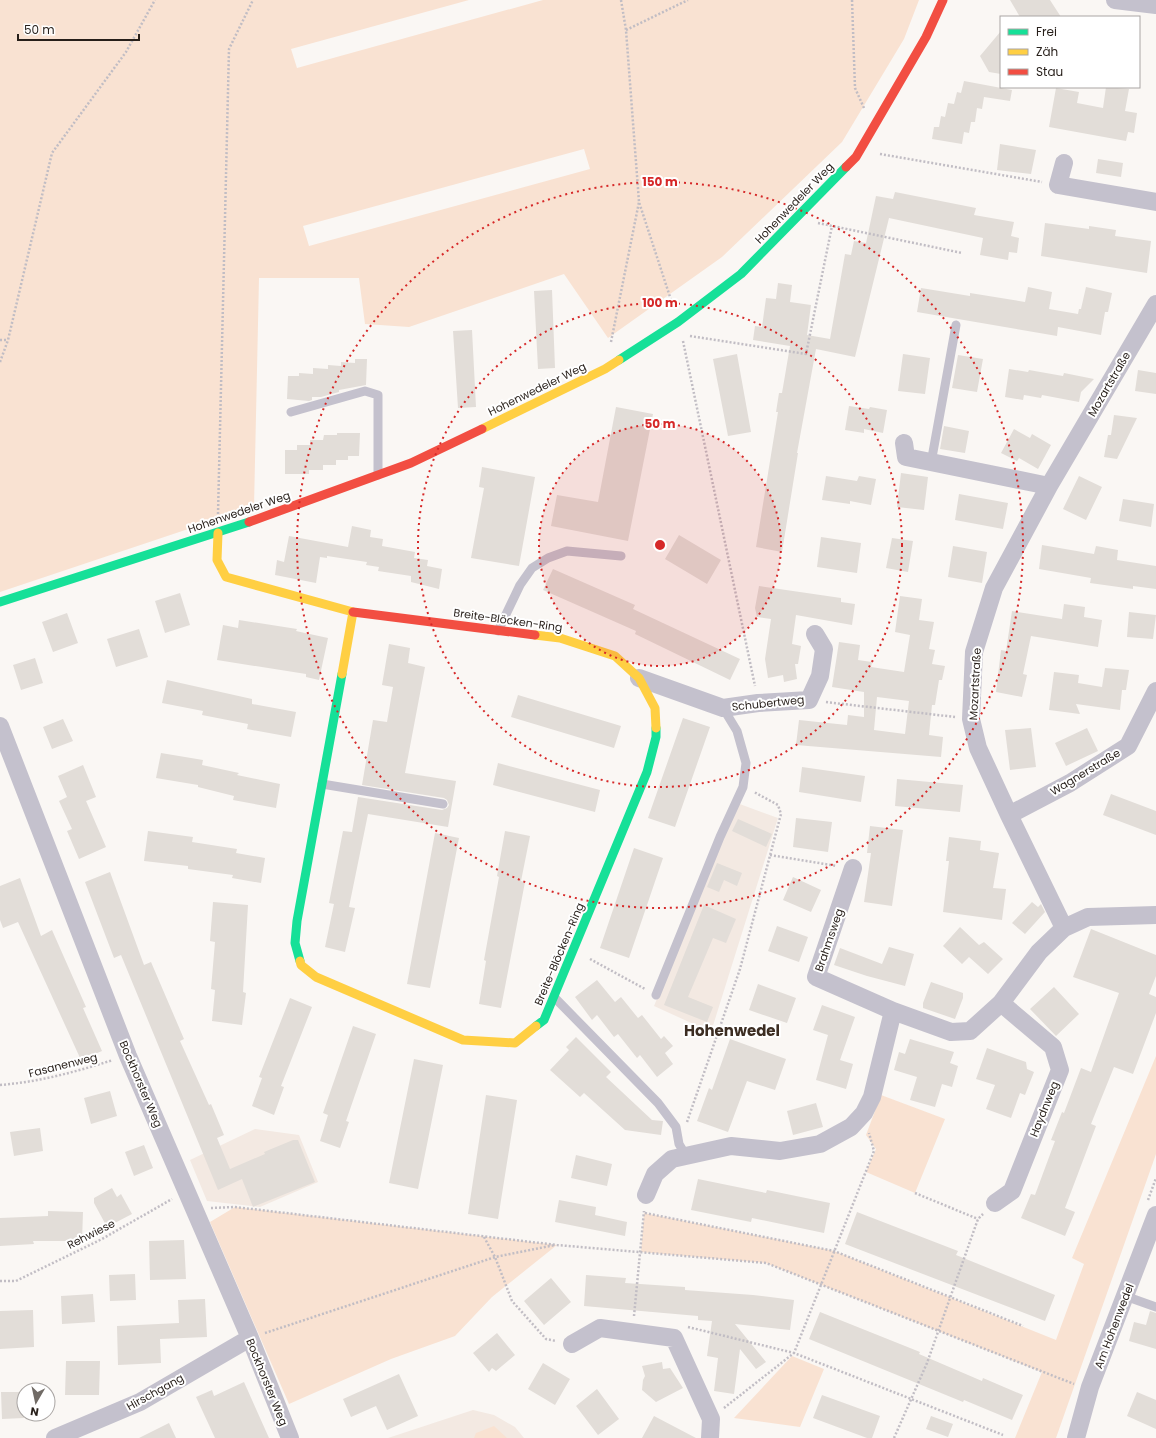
<svg xmlns="http://www.w3.org/2000/svg" width="1156" height="1438" font-family="Poppins,sans-serif">
	<rect width="100%" height="100%" fill="#faf7f4"/>
	<!-- built -->
	<path fill="#f3e9e2" d="M737 803 778 818 711 1032 654 1006Z
		M255 1129 299 1135 318 1182 260 1207 207 1201 190 1160Z
		M473 1410 494 1415 515 1427 524 1438H388Z"/>
	<!-- green -->
	<path fill="#f9e2d2" fill-rule="evenodd" d="M0 0H469L291 49 297 68 543 0H919L904 39 842 142 722 257 608 338 564 274 409 327 365 324 359 278H259L254 507 0 592ZM584 149 590 169 309 246 303 226Z
		M1156 1056V1154L1056 1438H1015L1042 1372 766 1263 641 1252 644 1213 834 1251 1056 1340 1084 1264 1072 1258Z
		M881 1095 945 1119 915 1193 866 1172 876 1149 866 1135Z
		M235 1207 557 1245 492 1297 455 1336 391 1359 289 1404 210 1222Z
		M792 1356 824 1369 800 1427 734 1418Z
		M494 1426 507 1438H474L476 1433Z"/>
	<!-- building -->
	<path fill="#e2ddd8" fill-rule="evenodd" d="M1010 0H1050L1061 17H1020Z
		M1001 31V74L989 72 980 56Z
		M964 81 1012 90 1010 101 984 97 982 109 977 108 975 122H971L969 133 964 132 962 144 932 139 934 127H939L941 116 945 117 948 103 954 104 957 92 961 93Z
		M1106 87 1129 89 1125 111 1137 113 1134 133 1128 132 1126 141 1049 127 1056 88 1079 92 1077 103 1103 108Z
		M1000 144 1036 150 1031 174 997 170Z
		M1098 159 1123 163 1121 177 1096 173Z
		M895 192 976 208 974 215 1014 222 1011 236 1019 238 1017 253 1009 252 1008 260 980 255 983 238 889 218 855 357 816 349 797 453H798L782 552 756 547 778 412H776L779 393H782L790 346 753 340 755 326 762 327 766 298 776 299 778 283 792 285 790 302 811 305 807 335 830 339 845 254 851 255 854 241 866 243 876 196 893 199Z
		M1045 223 1089 229V226L1116 230 1115 236 1151 241 1147 273 1041 256Z
		M1028 287 1052 292 1049 309 1078 314 1079 309H1081L1086 287 1112 293 1108 312H1105L1101 335 1058 327 1057 336 917 312 921 288 970 296V293L1025 302Z
		M552 290 555 368 538 369 534 291Z
		M472 330 476 407 458 408 453 331Z
		M737 354 751 432 728 436 713 359Z
		M903 354 930 358 925 394 898 391Z
		M958 355 983 359 977 392 952 388Z
		M355 359H367L366 385 339 390V392L321 397H312V400L309 401 287 399 288 376H299V373L313 374V368L328 369V365L341 366V362L355 363Z
		M1009 369 1028 372 1029 370 1063 376 1064 373 1094 379 1081 392 1079 402 1042 395 1041 398 1024 395 1023 400 1005 397Z
		M1138 370 1156 373V394L1135 391Z
		M849 406 869 409 870 407 887 410 883 433 864 429V433L845 430Z
		M616 407 653 414 628 541 551 526 557 495 598 502Z
		M1114 415 1137 418 1117 459 1104 457 1108 435H1111Z
		M944 426 969 431 965 453 940 449Z
		M1014 429 1030 438 1032 434 1051 445 1038 469 1019 458 1017 461 1001 453Z
		M337 433H360L359 456H348V460H336V465H323V470H309V474H285V450H297V445H310V440H323L324 435H337Z
		M482 467 535 477 519 566 471 558 484 488 479 487Z
		M901 473 928 477 924 510 897 507Z
		M826 476 857 481 859 476 876 479 871 505 850 501V504L822 500Z
		M1079 476 1102 487 1086 520 1063 509Z
		M959 494 1008 503 1003 529 955 520Z
		M1123 499 1154 504 1151 527 1119 521Z
		M352 526 371 530 370 537 383 539 382 546 415 552 414 558 428 560 427 566 442 569 439 589 411 582V576L378 571 379 567 366 565 367 562 327 556V558L320 557 316 583 275 575 277 560 284 562 289 536 348 547Z
		M679 535 721 560 707 584 665 559Z
		M821 537 861 543 857 573 817 567Z
		M892 538 913 541 908 572 886 568Z
		M1042 545 1094 554 1096 546 1118 550 1117 560 1156 566V589L1133 586V589L1090 583 1091 578 1039 569Z
		M953 546 987 552 982 583 948 577Z
		M553 569 635 605 633 609 740 659 730 680 635 634 636 631 543 590Z
		M759 586 841 598V602L855 604 852 625 796 615 792 644 801 646 798 664H795L797 679 784 682 783 675 768 678 765 659 771 619 757 617 755 608Z
		M180 593 190 625 165 633 155 601Z
		M900 596 922 599 919 620 934 622 929 649 935 650 932 664 945 666 942 680H939L935 705H932L929 735 943 737 941 757 796 745 799 720 847 725 848 715 864 717V692L832 687 839 642 860 645 858 660 872 662 871 667 904 672 910 635 895 632ZM877 697 909 701 905 734 874 730Z
		M1064 604 1085 607 1084 617 1102 620 1098 647 1031 636 1023 674 1027 675 1022 697 996 692 1001 650 1006 651 1012 611 1062 619Z
		M1129 612 1156 615 1153 639 1127 637Z
		M67 613 78 643 53 652 42 622Z
		M239 620 297 629 296 631 328 638 319 680 306 677V674L217 660 223 625 238 628Z
		M139 629 148 657 116 667 107 639Z
		M389 644 410 648 408 663 425 667 405 773 456 781 448 827 368 814 349 907 355 908 345 952 325 947 334 904 329 903 343 831 352 832 358 797 442 810 447 808 449 805 447 800 444 798 362 785 373 720 387 722 393 687 382 685Z
		M35 658 43 683 21 690 13 665Z
		M1105 668 1129 670 1126 690H1122L1120 710 1076 704 1080 714 1049 710 1054 672 1079 675 1078 683 1102 687Z
		M167 680 252 699V704L296 712 291 737 247 729 248 724 202 715 203 711 162 703Z
		M518 695 621 726 614 748 511 717Z
		M683 718 710 727 675 827 648 818Z
		M63 719 73 741 52 749 43 727Z
		M1031 728 1036 767 1010 770 1005 730Z
		M1087 728 1098 751 1066 766 1055 743Z
		M161 753 203 760 202 765 239 773 237 775 280 784 276 808 233 800 234 796 198 787V785L156 778Z
		M498 763 600 790 595 812 493 785Z
		M83 765 96 797 86 801 106 847 79 859 67 831 72 829 59 801 67 797 58 776Z
		M802 767 865 776 861 802 799 792Z
		M897 779 963 785 960 812 895 806Z
		M1111 794 1156 811V835L1103 815Z
		M796 818 832 822 828 852 793 847Z
		M738 819 772 834 766 847 732 831Z
		M870 826 903 830 892 906 864 902 871 853H867Z
		M148 831 193 837 192 842 237 849 236 853 265 858 261 883 232 878 233 875 188 869V866L144 861Z
		M505 831 530 836 521 881 525 882 501 1008 479 1004 486 961 484 960 499 877 497 876Z
		M435 833 459 838 430 988 407 984Z
		M949 837 981 841 980 850 999 853 993 888 1006 889 1002 920 943 912 949 861H946Z
		M634 848 663 858 629 958 600 948Z
		M717 863 742 873 737 886 724 880 719 892 707 887Z
		M110 872 144 965 151 962 184 1039 180 1041 209 1105 211 1104 224 1135 217 1138 230 1169 265 1154 264 1152 293 1140H298L315 1182 253 1207 242 1179 218 1190 121 955 114 958 85 882Z
		M793 877 821 890 811 912 783 900Z
		M20 878 41 936 52 930 86 1007 83 1008 102 1051 81 1060 18 922 3 928 0 920V886Z
		M213 902 248 905 243 992 246 993 242 1025 212 1021 215 990 211 989 215 942 210 941Z
		M1032 902 1038 907 1041 904 1045 912 1025 934 1012 923Z
		M704 905 736 919 726 943 713 938 688 997 713 1007 707 1022 664 1005Z
		M777 926 808 937 799 962 768 951Z
		M960 927 979 945 984 942 1003 959 988 974 969 957 962 964 943 946Z
		M1091 929 1156 955V976L1149 994 1156 997V1013L1133 1074 1114 1067 1091 1124 1096 1126 1065 1208 1075 1212 1065 1236 1021 1218 1031 1194 1035 1195 1055 1141 1051 1140 1062 1112 1064 1113 1081 1068 1091 1072 1119 993 1073 977Z
		M889 947 914 954 905 986 867 976 834 965 840 948 882 964Z
		M597 980 615 1002 621 997 638 1018 642 1015 661 1039 664 1036 673 1046 665 1053 673 1064 657 1077 640 1055 637 1058 618 1034 614 1037 597 1015 592 1020 575 997Z
		M931 982 963 993V998L955 1019 923 1008V1003Z
		M758 984 796 998 787 1023 749 1010Z
		M1054 987 1079 1014 1056 1036 1030 1009Z
		M290 998 312 1007 281 1086 284 1087 274 1115 252 1106 262 1078 259 1077Z
		M822 1005 855 1017 840 1060 853 1064 846 1089 816 1080 828 1035 813 1030Z
		M353 1026 376 1034 346 1121 349 1122 340 1148 320 1141 328 1115 323 1113Z
		M576 1037 611 1072 606 1077 652 1120 663 1121 661 1135 625 1130 584 1093 580 1097 550 1070 569 1050 566 1047Z
		M730 1039 786 1059 775 1090 747 1081 728 1132 697 1121 709 1088 712 1090Z
		M910 1039 954 1052 950 1063 958 1066 952 1087 942 1084 935 1107 910 1100 917 1077 894 1070 899 1052 905 1054Z
		M987 1048 1026 1062 1027 1069 1034 1072 1025 1095 1020 1093 1011 1118 986 1109 995 1085 976 1079Z
		M414 1059 443 1065 418 1189 389 1183Z
		M110 1091 117 1116 91 1124 84 1098Z
		M486 1095 517 1100 498 1219 468 1214Z
		M816 1103 823 1127 793 1135 787 1111Z
		M40 1128 43 1151 14 1156 10 1132Z
		M144 1145 153 1168 134 1176 125 1152Z
		M576 1155 612 1164 607 1186 571 1178Z
		M698 1179 766 1193 767 1190 830 1203 824 1233 752 1218 751 1222 691 1210Z
		M112 1188 117 1197 121 1194 132 1214 107 1227 94 1203V1198Z
		M559 1200 596 1207 595 1215 627 1222 625 1236 555 1222Z
		M48 1211 83 1212 82 1241H33L34 1244 0 1246V1218L48 1216Z
		M857 1212 958 1251 956 1255 1055 1295 1045 1321 845 1244Z
		M184 1240 186 1279 150 1280 149 1241Z
		M135 1274 136 1300 110 1301 109 1275Z
		M586 1275 626 1278 625 1283 685 1287V1290L753 1295 794 1300 790 1330 735 1324 766 1362 756 1369 740 1349 734 1394 714 1391 718 1358 707 1356 712 1321 698 1320V1316L584 1306Z
		M551 1278 571 1302 544 1325 524 1301Z
		M93 1294 95 1322 62 1324 61 1296Z
		M205 1299 207 1337 160 1339 161 1363 118 1365 117 1326 179 1323 178 1300Z
		M33 1310 34 1347 0 1349V1311Z
		M1150 1311 1156 1313V1349L1129 1341 1134 1322 1146 1325Z
		M820 1312 920 1352 919 1354 982 1381 983 1378 1023 1395 1012 1420 964 1400 963 1402 809 1339Z
		M497 1333 515 1355 496 1371 492 1368 489 1372 473 1353Z
		M66 1361H100L99 1395H65Z
		M662 1362 663 1369 670 1368 683 1388 656 1402 642 1390 643 1380 645 1376 642 1366Z
		M543 1363 570 1379 555 1405 528 1389Z
		M399 1374 418 1416 387 1430 376 1406 351 1417 343 1399Z
		M244 1382 269 1438H215L196 1397 212 1390 214 1396Z
		M597 1389 619 1419 598 1435 576 1406Z
		M1 1392H24V1418L2 1419Z
		M1137 1392 1156 1400V1429L1127 1416Z
		M822 1395 880 1416 872 1438H867L813 1418Z
		M654 1416 696 1438H642Z
		M931 1416 953 1424 948 1437 926 1429Z
		M169 1423 176 1438H139Z"/>
	<g fill="none" stroke-linecap="round" stroke-linejoin="round">
		<!-- path -->
		<path stroke="#c1bdc4" stroke-width="2.5" stroke-dasharray="2 2" stroke-linecap="butt" d="M621 0 626 30 639 202 672 303
			M852 0 855 88 864 108
			M626 30 688 0
			M880 154 1042 182
			M818 223 962 253
			M690 336 806 354 832 226
			M0 340H8
			M683 341 755 686
			M611 342 639 202
			M0 362 8 340 52 153 126 52 155 0
			M218 514 229 49 253 0
			M826 702 955 717
			M770 855 837 866
			M590 959 645 989
			M0 1085C39 1082 75 1072 113 1060
			M687 1122 740 969 781 814 778 805 754 792
			M915 1193 978 1219
			M1148 1200 1156 1178
			M211 1208 235 1207 557 1245 766 1263 1074 1384
			M645 1213 834 1251 1023 1326
			M484 1237 495 1257 512 1301 546 1339 556 1341
			M0 1281H16L102 1239 172 1199
			M634 1316 644 1211
			M688 1327 794 1353 1003 1435
			M265 1333 495 1257 555 1245
			M724 1408 794 1353 874 1151 869 1133
			M894 1438 927 1363 978 1219 983 1214"/>
		<!-- lane -->
		<path stroke="#c4c1cd" stroke-width="9" d="M291 412 365 391 378 395V475
			M931 463 956 325
			M498 631 520 585 532 568 548 558 567 551 621 556
			M322 784 443 804
			M656 995 720 837 743 787 746 763 737 731 723 708
			M554 997 658 1103 676 1127 679 1144 685 1154
			M1125 1296 1156 1307"/>
		<!-- street -->
		<path stroke="#c4c1cd" stroke-width="18" d="M1115 0 1156 5
			M1064 163 1058 185 1156 202
			M904 443 906 457 1049 486
			M639 678 723 708 758 703 809 700 820 676 824 649 815 634
			M0 726 128 1056 250 1338 290 1438
			M1009 815 1070 783 1128 746 1156 691
			M853 868 816 977 893 1011
			M1064 928 1009 815 978 748 971 719 974 652 994 588 1049 486 1156 304
			M646 1195 655 1174 672 1159 731 1146 780 1151 820 1144 851 1127 864 1113 872 1097 893 1011 951 1032 970 1031 1001 1003 1039 952 1064 928 1088 917 1156 915
			M995 1203 1012 1191 1060 1070 1053 1047 1001 1003
			M572 1344 600 1328 674 1338 711 1419 710 1438
			M55 1438 140 1402 250 1338
			M1076 1438 1090 1387 1156 1215"/>
		<!-- fast -->
		<path stroke="#16e098" stroke-width="9" d="M619 360 678 322 741 274 846 167
			M0 602 249 522
			M300 961 295 943 297 921 342 674
			M536 1026 544 1020 647 772 656 737V728"/>
		<!-- slow -->
		<path stroke="#ffcf43" stroke-width="9" d="M482 429 605 369 619 360
			M218 533 217 560 226 577 353 612 342 674
			M535 635 560 638 615 656 639 678 655 708 656 728
			M300 961 301 965 316 977 463 1040 515 1043 536 1026"/>
		<!-- jam -->
		<path stroke="#f24e42" stroke-width="9" d="M846 167 856 157 926 37 943 0
			M249 522 411 463 482 429
			M353 612 535 635"/>
	</g>
	<!-- distance rings -->
	<circle cx="660" cy="545" r="121" fill="#d62828" fill-opacity=".12"/>
	<g fill="none" stroke="#d62828" stroke-width="2" stroke-dasharray="2 4">
		<circle cx="660" cy="545" r="121"/>
		<circle cx="660" cy="545" r="242"/>
		<circle cx="660" cy="545" r="363"/>
	</g>
	<g text-anchor="middle" dominant-baseline="central" stroke-width="4" stroke-linejoin="round" paint-order="stroke">
		<!-- street labels -->
		<g font-size="11" fill="#271f1a" stroke="#fff">
			<text transform="translate(794 203) rotate(-46)">Hohenwedeler Weg</text>
			<text transform="translate(1109 384) rotate(-60)">Mozartstraße</text>
			<text transform="translate(537 389) rotate(-26)">Hohenwedeler Weg</text>
			<text transform="translate(239 512) rotate(-19)">Hohenwedeler Weg</text>
			<text transform="translate(508 620) rotate(8)">Breite-Blöcken-Ring</text>
			<text transform="translate(975 684) rotate(-87)">Mozartstraße</text>
			<text transform="translate(768 703) rotate(-6)">Schubertweg</text>
			<text transform="translate(1085 772) rotate(-31)">Wagnerstraße</text>
			<text transform="translate(829 940) rotate(-71)">Brahmsweg</text>
			<text transform="translate(559 954) rotate(-67)">Breite-Blöcken-Ring</text>
			<text transform="translate(63 1065) rotate(-14)">Fasanenweg</text>
			<text transform="translate(141 1084) rotate(67)">Bockhorster Weg</text>
			<text transform="translate(1044 1109) rotate(-68)">Haydnweg</text>
			<text transform="translate(91 1234) rotate(-27)">Rehwiese</text>
			<text transform="translate(1114 1326) rotate(-69)">Am Hohenwedel</text>
			<text transform="translate(267 1382) rotate(68)">Bockhorster Weg</text>
			<text transform="translate(155 1392) rotate(-29)">Hirschgang</text>
		</g>
		<!-- district labels -->
		<g font-size="15" font-weight="bold" fill="#3c2d22" stroke="#fff">
			<text x="732" y="1030">Hohenwedel</text>
		</g>
	</g>
	<circle cx="660" cy="545" r="6" fill="#d62828" stroke="#fff" stroke-width="2"/>
	<g font-size="12" text-anchor="middle" font-weight="bold" fill="#d62828" stroke="#fff" stroke-width="4" stroke-linejoin="round" paint-order="stroke">
		<text x="660" y="186">150 m</text>
		<text x="660" y="307">100 m</text>
		<text x="660" y="428">50 m</text>
	</g>
	<!-- legend -->
	<rect x="1000" y="16" width="140" height="72" fill="#ffffff" stroke="#a9a5a3"/>
	<rect x="1008" y="29" width="20" height="6" fill="#16e098" stroke="#a9a5a3"/>
	<text x="1036" y="36" font-size="12" fill="#271f1a">Frei</text>
	<rect x="1008" y="49" width="20" height="6" fill="#ffcf43" stroke="#a9a5a3"/>
	<text x="1036" y="56" font-size="12" fill="#271f1a">Zäh</text>
	<rect x="1008" y="69" width="20" height="6" fill="#f24e42" stroke="#a9a5a3"/>
	<text x="1036" y="76" font-size="12" fill="#271f1a">Stau</text>
	<!-- north arrow -->
	<g transform="translate(36 1402) rotate(189)"><circle r="19" fill="#ffffff" stroke="#a9a5a3"/>
	<path d="M0-3L7 15L0 10L-7 15Z" fill="#716b66"/>
	<text y="-6" font-size="11" font-weight="bold" text-anchor="middle" fill="#271f1a">N</text>
	</g>
	<!-- scale -->
	<path d="M18 34v6h121v-6" fill="none" stroke="#271f1a" stroke-width="2"/>
	<text x="24" y="34" font-size="12" fill="#271f1a" stroke="#ffffff" stroke-width="3" paint-order="stroke">50 m</text>
</svg>
